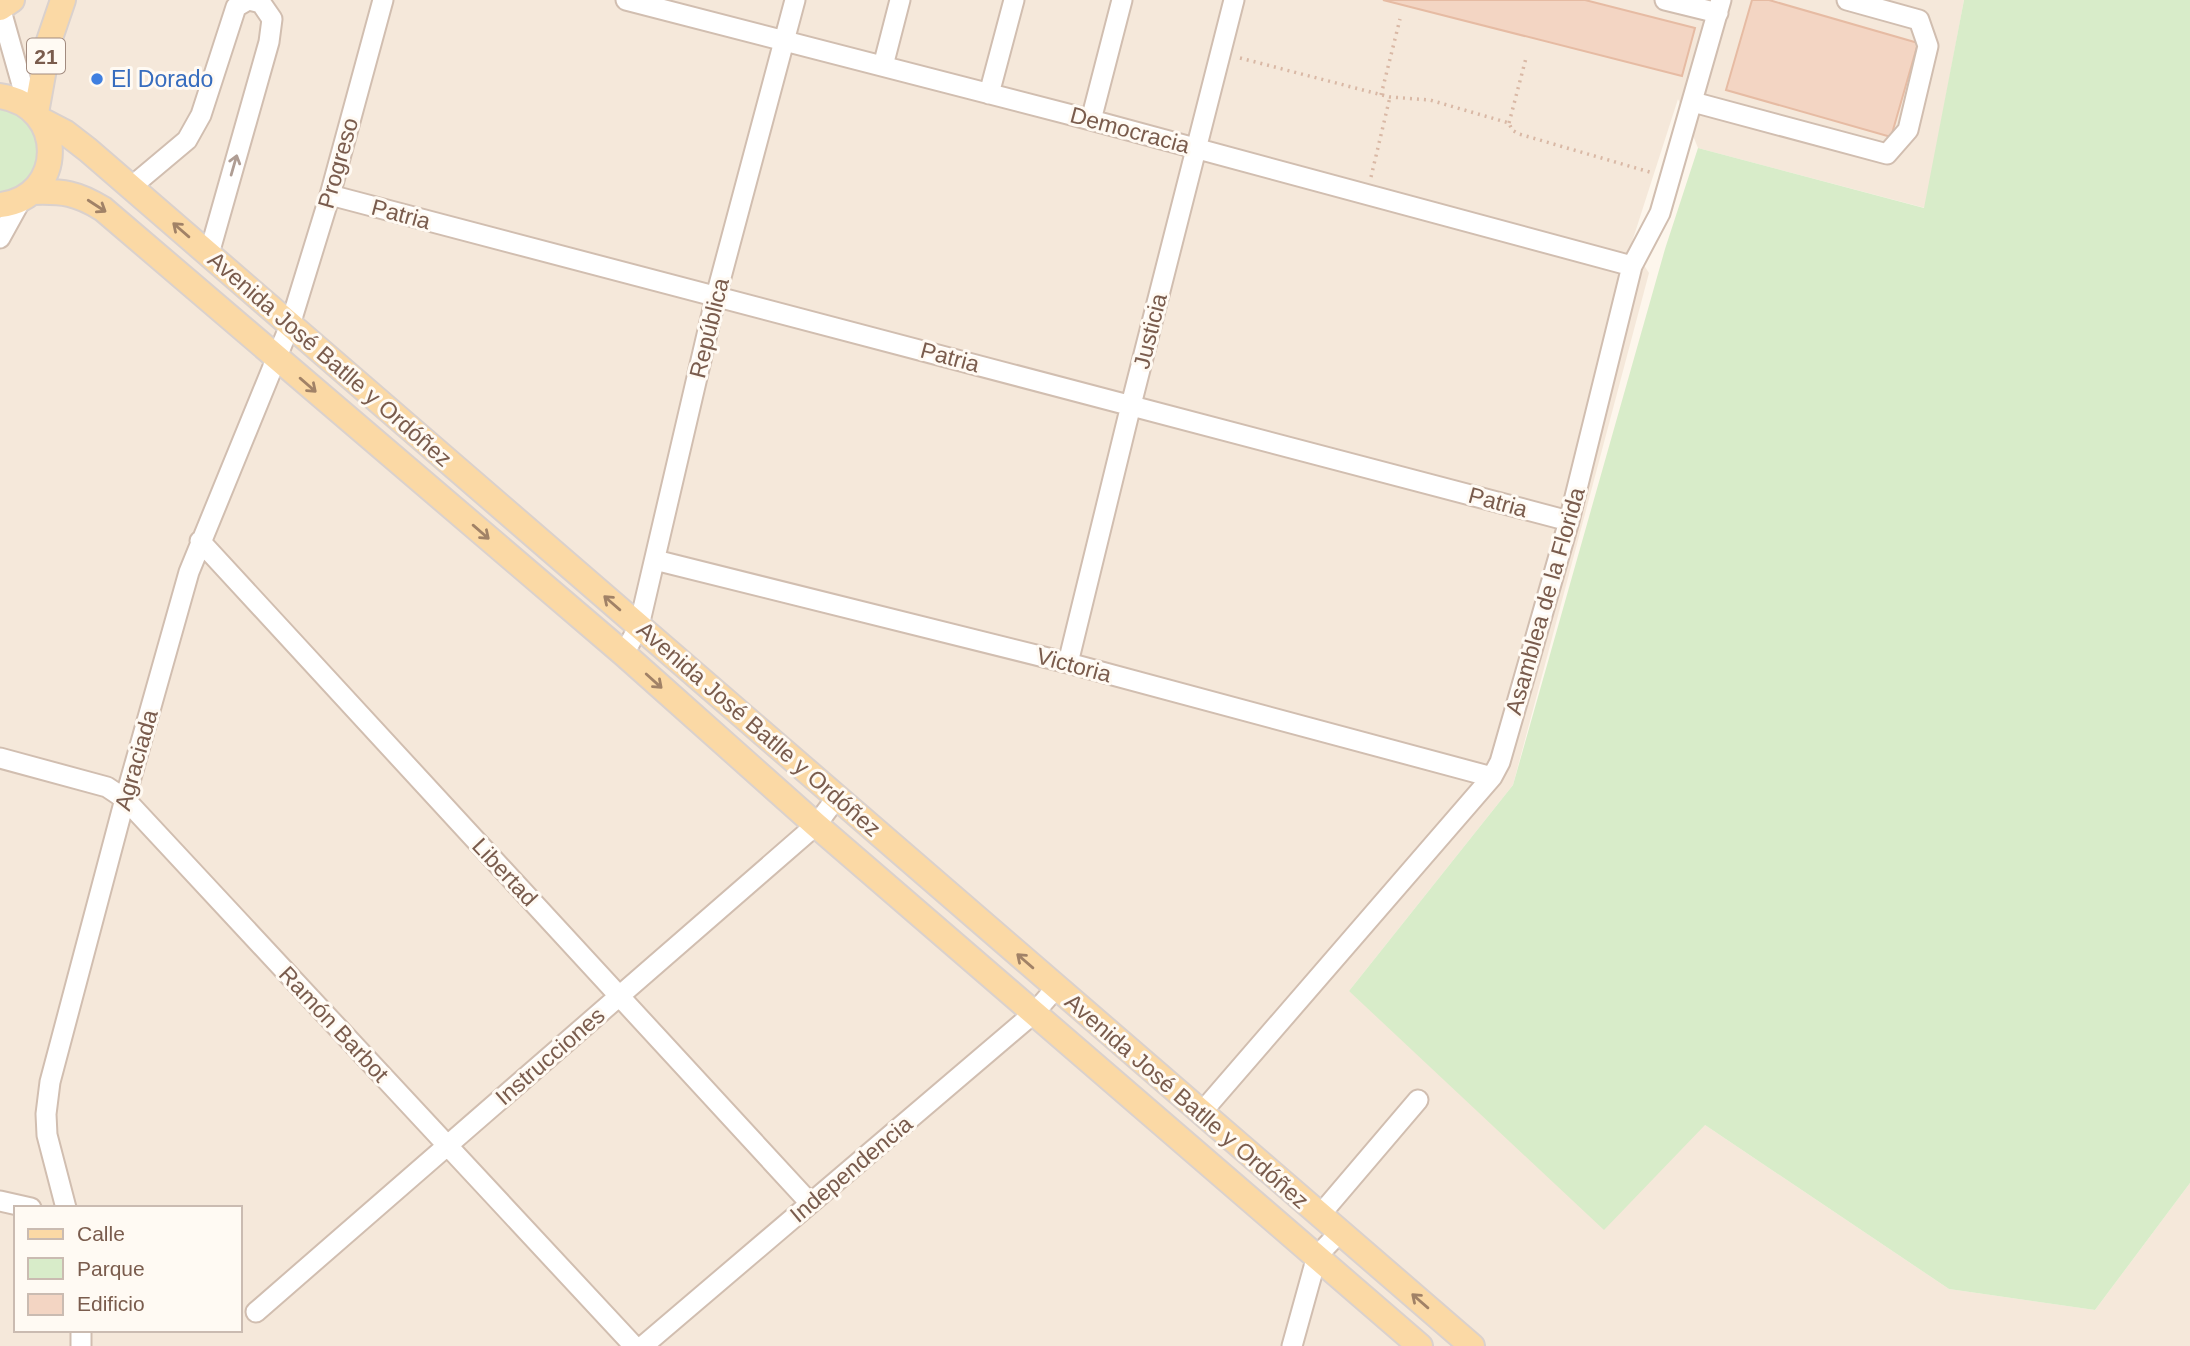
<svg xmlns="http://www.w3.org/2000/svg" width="2190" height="1346" font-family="Helvetica,sans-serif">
	<rect width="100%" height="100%" fill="#fdf6ec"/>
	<!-- residential -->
	<path fill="#f5e8da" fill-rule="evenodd" d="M0 0H1964L1925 208 1698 148 1678 99 1631 245 1649 273 1513 785 1349 991 1705 1125 1949 1289 2095 1310 2190 1183V1346H0ZM16 1208H240V1330H16Z"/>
	<!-- green -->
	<path fill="#d8ecc9" d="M1964 0H2190V1183L2095 1310 1949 1289 1705 1125 1604 1230 1349 991 1513 785 1665 249 1698 148 1924 208Z
		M0 109C37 115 51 161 21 185 15 189 7 191 0 193Z"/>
	<!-- building -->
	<path fill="#f3d5c3" stroke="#e6bba3" stroke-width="2" d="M1383 0H1585L1695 28 1682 76Z
		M1752 0H1769L1918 43 1891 137 1726 90Z"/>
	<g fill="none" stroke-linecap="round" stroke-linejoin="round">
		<defs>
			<path id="minor" d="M626 0 1091 120 1632 266
				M1665 0 1718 13
				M0 7 28 106
				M883 66 900 0
				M989 94 1014 0
				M1693 102 1887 154 1908 130 1928 46 1919 20 1847 0
				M1091 120 1122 0
				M131 187 187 140 201 115 236 7 248 0
				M330 195 1569 521
				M0 238 21 200
				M209 254 269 42 272 19 261 3 249 0
				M200 541 810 1203
				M655 560 1068 663 1492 777
				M624 654 639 626 716 296 795 0
				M1068 663 1131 405 1234 0
				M0 758 107 787 125 799 634 1346
				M1202 1112 1492 777 1500 762 1569 521 1632 266 1660 213 1721 0
				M0 1201 31 1208
				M66 1208 47 1135 46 1114 50 1082 125 799 189 572 290 325 330 195 383 0
				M1320 1215 1418 1100
				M256 1312 816 825 838 796
				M81 1330V1346
				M643 1346 1034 1013 1056 988
				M1292 1346 1317 1256 1340 1232"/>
			<path id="major" d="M0 8 12 0
				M0 96C67 106 66 198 0 205
				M36 113 49 41 63 0
				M41 120 66 133 88 150 1472 1346
				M33 192C63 191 77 193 103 209L624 654 816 825 1420 1346"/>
		</defs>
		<!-- minor casing -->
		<use href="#minor" stroke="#d1beb0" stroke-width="23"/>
		<!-- major casing -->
		<use href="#major" stroke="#dad1cd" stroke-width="28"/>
		<!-- path -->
		<path stroke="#d9b8a5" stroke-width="3.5" stroke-dasharray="2 5" stroke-linecap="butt" d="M1240 58 1390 97 1430 100 1509 123 1512 130 1519 134 1653 173
			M1381 95 1400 19
			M1509 123 1526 58
			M1371 177 1390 97"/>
		<!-- minor -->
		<use href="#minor" stroke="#fff" stroke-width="19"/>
		<!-- major -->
		<use href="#major" stroke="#fbd9a5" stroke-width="24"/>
	</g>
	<!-- one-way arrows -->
	<defs><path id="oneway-shaft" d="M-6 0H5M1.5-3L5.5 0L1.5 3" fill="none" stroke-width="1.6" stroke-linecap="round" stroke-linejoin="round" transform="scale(1.75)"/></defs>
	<use stroke="#af9d94" href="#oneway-shaft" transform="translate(234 165) rotate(-74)"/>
	<g stroke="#a18267">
		<use href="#oneway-shaft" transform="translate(97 206) rotate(33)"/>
		<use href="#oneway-shaft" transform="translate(181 230) rotate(-139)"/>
		<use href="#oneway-shaft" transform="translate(308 385) rotate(41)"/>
		<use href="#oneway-shaft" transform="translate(481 532) rotate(41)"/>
		<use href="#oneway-shaft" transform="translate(612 603) rotate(-139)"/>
		<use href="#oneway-shaft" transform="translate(654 681) rotate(42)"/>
		<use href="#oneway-shaft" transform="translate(1025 961) rotate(-139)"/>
		<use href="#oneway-shaft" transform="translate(1420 1301) rotate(-139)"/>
	</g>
	<!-- markers -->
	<circle fill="#3f7fe0" stroke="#fffaf3" stroke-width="2.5" cx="97" cy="79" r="7"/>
	<g text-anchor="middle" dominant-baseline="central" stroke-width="6" stroke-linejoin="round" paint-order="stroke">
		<!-- shield labels -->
		<rect fill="#fffaf3" stroke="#a28b7f" stroke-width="2" x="27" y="38.5" width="38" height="35" rx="5"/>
		<g font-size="21" font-weight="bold" fill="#7a5c4d">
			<text x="46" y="56">21</text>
		</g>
		<!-- shop labels -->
		<g font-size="23" fill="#366cbe" stroke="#fffaf3" text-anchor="start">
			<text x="111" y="79">El Dorado</text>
		</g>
		<!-- street labels -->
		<g font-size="23" fill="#7a5c4d" stroke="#fffaf3">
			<text transform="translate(1130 130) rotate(15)">Democracia</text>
			<text transform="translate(338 163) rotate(-74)">Progreso</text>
			<text transform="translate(401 214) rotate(15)">Patria</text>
			<text transform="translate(709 328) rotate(-76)">República</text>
			<text transform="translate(1150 331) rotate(-76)">Justicia</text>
			<text transform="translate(950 357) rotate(15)">Patria</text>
			<text transform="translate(330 359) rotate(41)">Avenida José Batlle y Ordóñez</text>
			<text transform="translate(1498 502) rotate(15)">Patria</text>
			<text transform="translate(1545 601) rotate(-74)">Asamblea de la Florida</text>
			<text transform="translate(1074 665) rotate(15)">Victoria</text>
			<text transform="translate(759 729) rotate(41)">Avenida José Batlle y Ordóñez</text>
			<text transform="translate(136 760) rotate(-74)">Agraciada</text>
			<text transform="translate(505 872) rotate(47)">Libertad</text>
			<text transform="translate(334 1024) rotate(47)">Ramón Barbot</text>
			<text transform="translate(550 1056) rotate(-41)">Instrucciones</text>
			<text transform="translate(1187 1101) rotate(41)">Avenida José Batlle y Ordóñez</text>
			<text transform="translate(851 1169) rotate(-40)">Independencia</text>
		</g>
	</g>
	<!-- legend -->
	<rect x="14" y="1206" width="228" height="126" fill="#fffaf3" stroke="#cabbb1" stroke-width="2"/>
	<rect x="28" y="1229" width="35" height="10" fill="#fbd9a5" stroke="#cabbb1" stroke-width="2"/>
	<text x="77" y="1241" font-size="21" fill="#7a5c4d">Calle</text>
	<rect x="28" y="1258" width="35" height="21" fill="#d8ecc9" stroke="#cabbb1" stroke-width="2"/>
	<text x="77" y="1276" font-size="21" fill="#7a5c4d">Parque</text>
	<rect x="28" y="1294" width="35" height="21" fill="#f3d5c3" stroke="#cabbb1" stroke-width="2"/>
	<text x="77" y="1311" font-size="21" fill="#7a5c4d">Edificio</text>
</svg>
